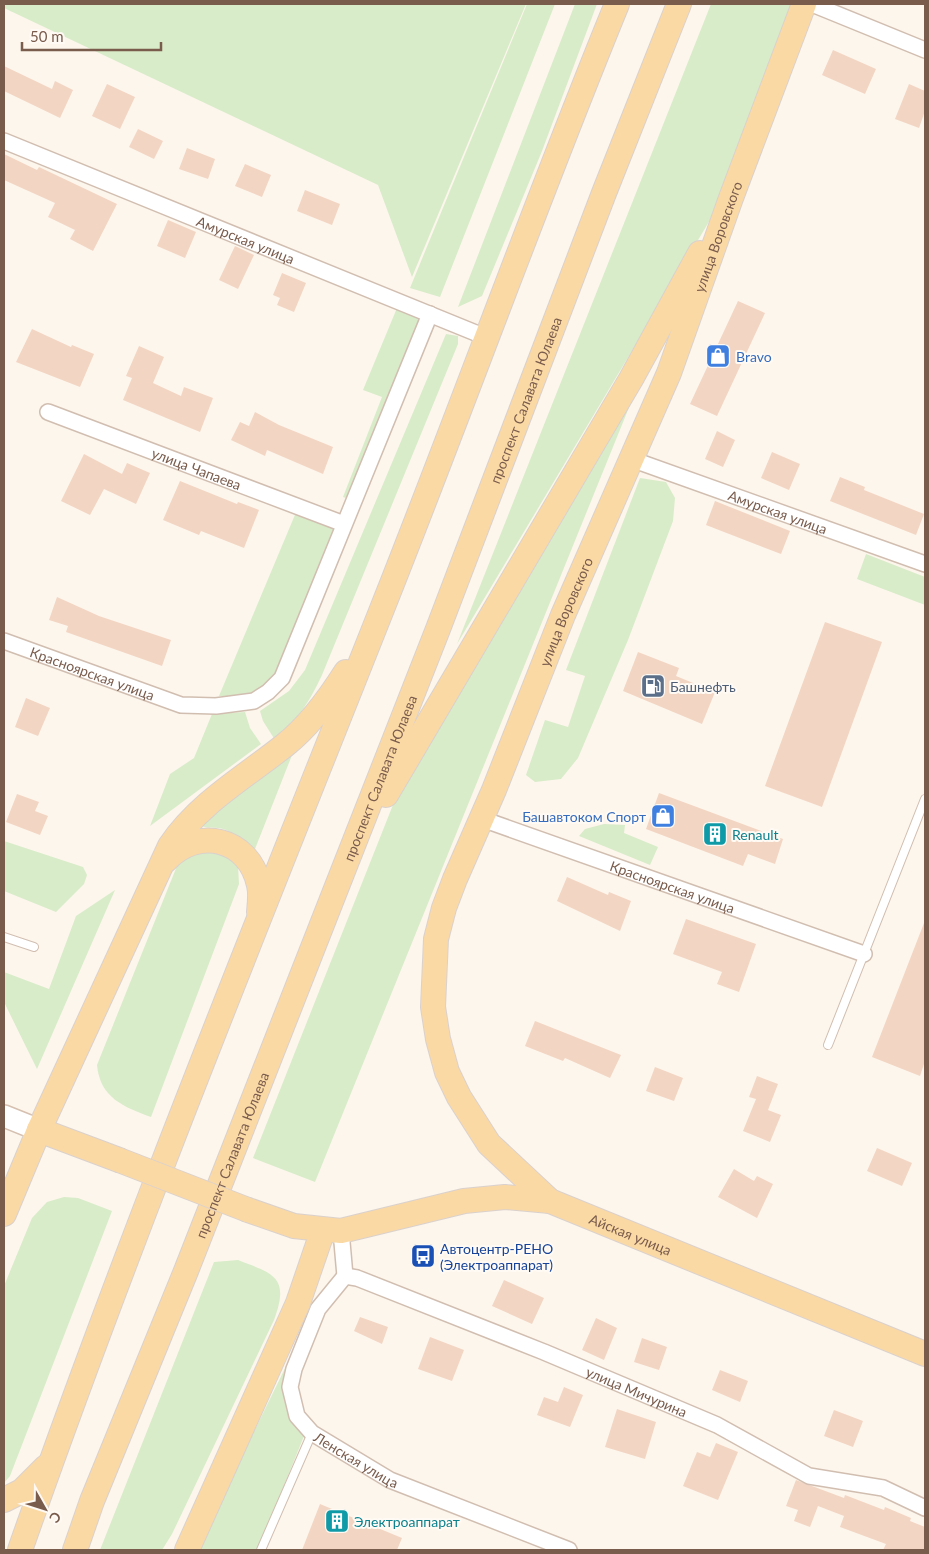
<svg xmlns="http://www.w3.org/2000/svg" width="929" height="1554" font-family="Lato,sans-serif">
	<rect width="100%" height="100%" fill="#fdf6ec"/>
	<!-- green -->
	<path fill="#d8ecc9" d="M4 4H526L412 277 378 185 4 8Z
		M527 4H555L440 297 410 288Z
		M575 4H597L542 151 482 296 458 307Z
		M711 4H797L726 186 710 220 457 644Z
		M397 308 425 319 349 499 343 497 382 397 363 390Z
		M446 334 458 336V344L322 675C309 703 298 719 275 740L263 721 260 711 289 691 305 670Z
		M630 405 315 1182 253 1158 406 772Z
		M640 478 666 482 675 498 673 521 628 640 578 758 561 779 535 782 526 775 545 720 568 727 585 676 566 670Z
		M297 510 336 526 277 676C257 695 247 697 219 696Z
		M866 554 925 577V605L857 579Z
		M245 712 250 728 261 744 150 826 170 774 194 758 212 714Z
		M294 750 255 849C244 848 238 836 228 831 218 825 205 831 197 823Z
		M604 824 625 825 624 833 658 847 650 865 579 836 585 829Z
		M4 841 83 867 87 875 84 884 56 912 4 891Z
		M214 847 238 866 239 884 151 1117C124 1107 100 1098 97 1065L181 856Z
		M115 890 37 1069 4 1002V972L49 989 76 916Z
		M64 1197 78 1198 112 1211 10 1476 4 1483V1286L32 1218 47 1202Z
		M238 1260C274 1274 290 1277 274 1320L172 1534 162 1550H100L214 1262Z
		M292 1354 294 1422 304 1436 258 1550H196Z"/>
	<!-- building -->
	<path fill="#f3d5c3" d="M833 50 876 69 865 94 822 75Z
		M4 66 52 89 55 81 73 90 60 118 4 91Z
		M107 84 135 97 120 129 92 116Z
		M909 84 925 91V111L919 128 895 119Z
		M138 129 163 141 154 159 129 147Z
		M187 148 215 159 208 179 179 169Z
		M4 154 37 170 39 167 117 204 93 251 70 239 75 230 48 217 55 203 4 180Z
		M245 164 271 175 262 197 235 186Z
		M305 190 340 204 332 225 297 211Z
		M168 220 196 232 185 258 157 246Z
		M235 246 254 255 238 289 219 280Z
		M282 273 306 283 294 312 277 305 280 298 273 295Z
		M738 301 765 313 717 416 690 404Z
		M32 329 71 347 72 345 94 354 80 387 16 362Z
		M139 346 164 357 153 383 181 396 184 387 213 398 200 432 123 400 132 378 126 376Z
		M255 412 279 425 333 447 323 474 267 450 265 456 231 440 240 422 249 426Z
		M717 431 735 440 723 467 705 459Z
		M772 452 800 464 789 490 761 478Z
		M84 454 122 474 127 463 150 473 136 504 104 489 90 515 61 501Z
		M840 477 865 487 864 490 924 514 916 535 830 501Z
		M180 481 237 504 238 502 259 510 244 548 201 531 199 535 163 520Z
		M715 501 790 531 781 554 706 525Z
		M57 597 99 616 171 640 162 666 66 632 68 626 49 620Z
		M825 622 882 642 822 807 765 786Z
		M638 652 679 668 676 676 715 692 702 724 623 691Z
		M26 698 50 708 38 736 15 727Z
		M659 793 783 839 775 864 748 854 743 866 646 829Z
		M17 794 39 802 35 811 48 816 40 835 6 822Z
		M567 877 608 895 609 892 631 901 620 931 557 901Z
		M686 919 756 944 739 992 717 984 722 972 673 954Z
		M924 923 925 1061 920 1076 872 1057Z
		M535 1021 621 1055 610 1078 565 1058 563 1061 525 1046Z
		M655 1067 683 1078 674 1101 646 1091Z
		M757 1076 778 1084 768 1110 781 1115 770 1142 743 1131 756 1099 749 1097Z
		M877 1148 912 1163 902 1186 867 1171Z
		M734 1169 754 1181 757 1176 773 1184 757 1218 718 1197Z
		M504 1280 544 1298 532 1324 492 1306Z
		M360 1317 388 1327 382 1344 354 1331Z
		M596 1318 617 1328 604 1360 582 1350Z
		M430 1337 464 1350 452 1381 418 1369Z
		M642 1338 667 1347 659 1370 634 1362Z
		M720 1370 748 1381 740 1402 712 1390Z
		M564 1387 583 1395 570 1427 537 1415 544 1397 558 1402Z
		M617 1409 656 1422 645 1459 605 1447Z
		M834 1410 863 1421 853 1447 824 1436Z
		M716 1443 738 1452 718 1500 683 1486 697 1452 710 1457Z
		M796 1480 844 1498 845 1495 884 1510 885 1507 911 1518 910 1521 925 1527V1550H883L886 1544 840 1527 844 1516 818 1506 810 1527 794 1521 798 1510 786 1506Z
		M320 1504 402 1538 397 1550H302Z"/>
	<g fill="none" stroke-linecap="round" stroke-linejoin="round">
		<defs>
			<path id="lane" d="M4 937 34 947
				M828 1045 925 799
				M261 1550 312 1433"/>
			<g id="street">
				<path d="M812 4 925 50"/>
				<path id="s1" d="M4 141 488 338"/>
				<path id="s2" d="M48 412 344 524"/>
				<path id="s3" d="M631 459 925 564"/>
				<path id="s4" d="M4 641 181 705 216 706 254 701 268 692 282 678 430 314"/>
				<path id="s5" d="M482 819 864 954"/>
				<path d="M341 1231 345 1276"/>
				<path id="s6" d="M345 1276 357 1278 544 1352 717 1425 809 1476 883 1488 925 1508"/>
				<path id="s7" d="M345 1276 318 1309 294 1369 290 1387 297 1416 312 1433 390 1480 569 1550"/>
			</g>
			<path id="secondary" d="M4 1116 39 1130"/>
			<g id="primary">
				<path d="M386 795 631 379 700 253"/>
				<path d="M166 860C198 826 249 838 259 885 261 893 260 903 259 912"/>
				<path d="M39 1130 119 1160"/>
				<path id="s8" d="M550 1201 489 1144 459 1097 447 1072 438 1039 433 1007 436 939 444 908 455 879 494 790 563 615 669 373 731 198 804 4"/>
				<path id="s9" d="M248 1210 294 1226 341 1231 464 1201 505 1197 550 1201 925 1354"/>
				<path d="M4 1214 39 1130 170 846C199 803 245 777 285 745 310 725 329 699 346 672"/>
				<path d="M4 1500 22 1491 46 1467"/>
				<path d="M20 1550C131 1233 258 922 382 609 462 408 535 204 617 4"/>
				<path id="s10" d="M75 1550 92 1501 186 1271 438 629 604 193 679 4"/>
				<path d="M187 1550 298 1303 323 1230"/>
			</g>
		</defs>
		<!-- lane casing -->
		<use href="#lane" stroke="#d1beb0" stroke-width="10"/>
		<!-- street casing -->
		<use href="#street" stroke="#d1beb0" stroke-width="18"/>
		<!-- secondary casing -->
		<use href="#secondary" stroke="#d6c0b0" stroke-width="24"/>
		<!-- primary casing -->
		<use href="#primary" stroke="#dad1cd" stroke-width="26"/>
		<!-- lane -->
		<use href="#lane" stroke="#fff" stroke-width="8"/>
		<!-- street -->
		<use href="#street" stroke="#fff" stroke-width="15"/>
		<!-- secondary -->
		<use href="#secondary" stroke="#fff" stroke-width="21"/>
		<!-- primary -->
		<use href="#primary" stroke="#fbd9a5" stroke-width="24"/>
		<defs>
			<path id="primary-bridge" d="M119 1160 248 1210"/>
		</defs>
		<!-- primary-bridge casing -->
		<use href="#primary-bridge" stroke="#dad1cd" stroke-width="26" stroke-linecap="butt"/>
		<!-- primary-bridge -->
		<use href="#primary-bridge" stroke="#fbd9a5" stroke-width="24"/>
	</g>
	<!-- icons -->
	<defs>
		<symbol id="shop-square" viewBox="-11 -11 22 22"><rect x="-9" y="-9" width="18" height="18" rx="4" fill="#3f7fe0" stroke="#fffaf3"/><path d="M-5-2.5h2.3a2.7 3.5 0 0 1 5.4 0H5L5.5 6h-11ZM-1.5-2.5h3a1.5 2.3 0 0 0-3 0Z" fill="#fff"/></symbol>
		<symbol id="fuel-square" viewBox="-11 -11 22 22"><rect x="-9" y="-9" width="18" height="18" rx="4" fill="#5c6f8a" stroke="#fffaf3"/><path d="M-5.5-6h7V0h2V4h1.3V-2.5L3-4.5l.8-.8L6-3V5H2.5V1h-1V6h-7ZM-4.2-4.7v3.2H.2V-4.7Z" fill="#fff"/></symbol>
		<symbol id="building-square" viewBox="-11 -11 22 22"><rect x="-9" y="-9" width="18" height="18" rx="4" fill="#0f9aa8" stroke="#fffaf3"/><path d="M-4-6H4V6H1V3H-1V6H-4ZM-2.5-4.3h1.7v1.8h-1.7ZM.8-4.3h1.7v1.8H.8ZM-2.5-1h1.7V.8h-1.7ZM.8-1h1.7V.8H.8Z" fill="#fff"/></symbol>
		<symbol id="bus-square" viewBox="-11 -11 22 22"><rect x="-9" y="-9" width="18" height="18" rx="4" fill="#1a4fb4" stroke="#fffaf3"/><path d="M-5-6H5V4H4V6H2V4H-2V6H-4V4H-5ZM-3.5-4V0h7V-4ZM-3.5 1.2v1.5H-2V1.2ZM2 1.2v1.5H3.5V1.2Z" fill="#fff"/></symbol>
	</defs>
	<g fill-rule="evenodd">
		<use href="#shop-square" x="704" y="342" width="28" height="28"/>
		<use href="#fuel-square" x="639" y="672" width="28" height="28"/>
		<use href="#shop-square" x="649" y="802" width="28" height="28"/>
		<use href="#building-square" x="701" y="820" width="28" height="28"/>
		<use href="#bus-square" x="409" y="1242" width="28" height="28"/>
		<use href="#building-square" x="323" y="1507" width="28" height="28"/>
	</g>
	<g text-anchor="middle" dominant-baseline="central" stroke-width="4" stroke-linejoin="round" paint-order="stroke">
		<!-- street labels -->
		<g font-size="14" fill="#7a5c4d" stroke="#fffaf3">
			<text stroke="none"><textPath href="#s8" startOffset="1059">улица Воровского</textPath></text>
			<text stroke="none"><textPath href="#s1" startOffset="261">Амурская улица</textPath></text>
			<text stroke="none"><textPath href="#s10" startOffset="1235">проспект Салавата Юлаева</textPath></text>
			<text stroke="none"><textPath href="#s2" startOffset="159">улица Чапаева</textPath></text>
			<text stroke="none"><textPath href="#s3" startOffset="156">Амурская улица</textPath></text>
			<text stroke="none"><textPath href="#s8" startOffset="654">улица Воровского</textPath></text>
			<text stroke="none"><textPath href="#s4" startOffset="94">Красноярская улица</textPath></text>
			<text stroke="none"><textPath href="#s10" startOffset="830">проспект Салавата Юлаева</textPath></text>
			<text stroke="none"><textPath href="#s5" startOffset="202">Красноярская улица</textPath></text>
			<text stroke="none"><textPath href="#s10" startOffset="425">проспект Салавата Юлаева</textPath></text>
			<text stroke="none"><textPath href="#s9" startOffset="396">Айская улица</textPath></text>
			<text stroke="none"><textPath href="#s6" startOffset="314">улица Мичурина</textPath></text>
			<text stroke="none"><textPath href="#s7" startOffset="230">Ленская улица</textPath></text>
		</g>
		<!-- shop labels -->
		<g font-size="14" fill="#366cbe" stroke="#fffaf3" text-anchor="start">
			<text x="736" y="356">Bravo</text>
			<text x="646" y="816" text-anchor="end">Башавтоком Спорт</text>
		</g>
		<!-- service labels -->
		<g font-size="14" fill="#4e5e75" stroke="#fffaf3" text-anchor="start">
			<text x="670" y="686">Башнефть</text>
		</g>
		<!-- culture labels -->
		<g font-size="14" fill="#0d838f" stroke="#fffaf3" text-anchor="start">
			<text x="732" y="834">Renault</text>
			<text x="354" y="1521">Электроаппарат</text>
		</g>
		<!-- transit labels -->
		<g font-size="14" fill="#164399" stroke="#fffaf3" text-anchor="start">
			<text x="440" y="1248">Автоцентр-РЕНО<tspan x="440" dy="16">(Электроаппарат)</tspan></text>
		</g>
	</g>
	<!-- border -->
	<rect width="929" height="1554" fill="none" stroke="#7a5c4d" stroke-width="10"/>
	<!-- north arrow -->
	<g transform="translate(45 1509) rotate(129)" stroke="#fffaf3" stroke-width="4" paint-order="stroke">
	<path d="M0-4L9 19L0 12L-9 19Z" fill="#7a5c4d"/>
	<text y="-8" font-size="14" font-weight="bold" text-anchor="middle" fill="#7a5c4d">С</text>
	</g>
	<!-- scale -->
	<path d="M22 42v8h139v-8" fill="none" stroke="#7a5c4d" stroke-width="2.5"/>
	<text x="30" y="42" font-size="15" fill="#7a5c4d" stroke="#fffaf3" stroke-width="4" paint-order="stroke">50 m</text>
</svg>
